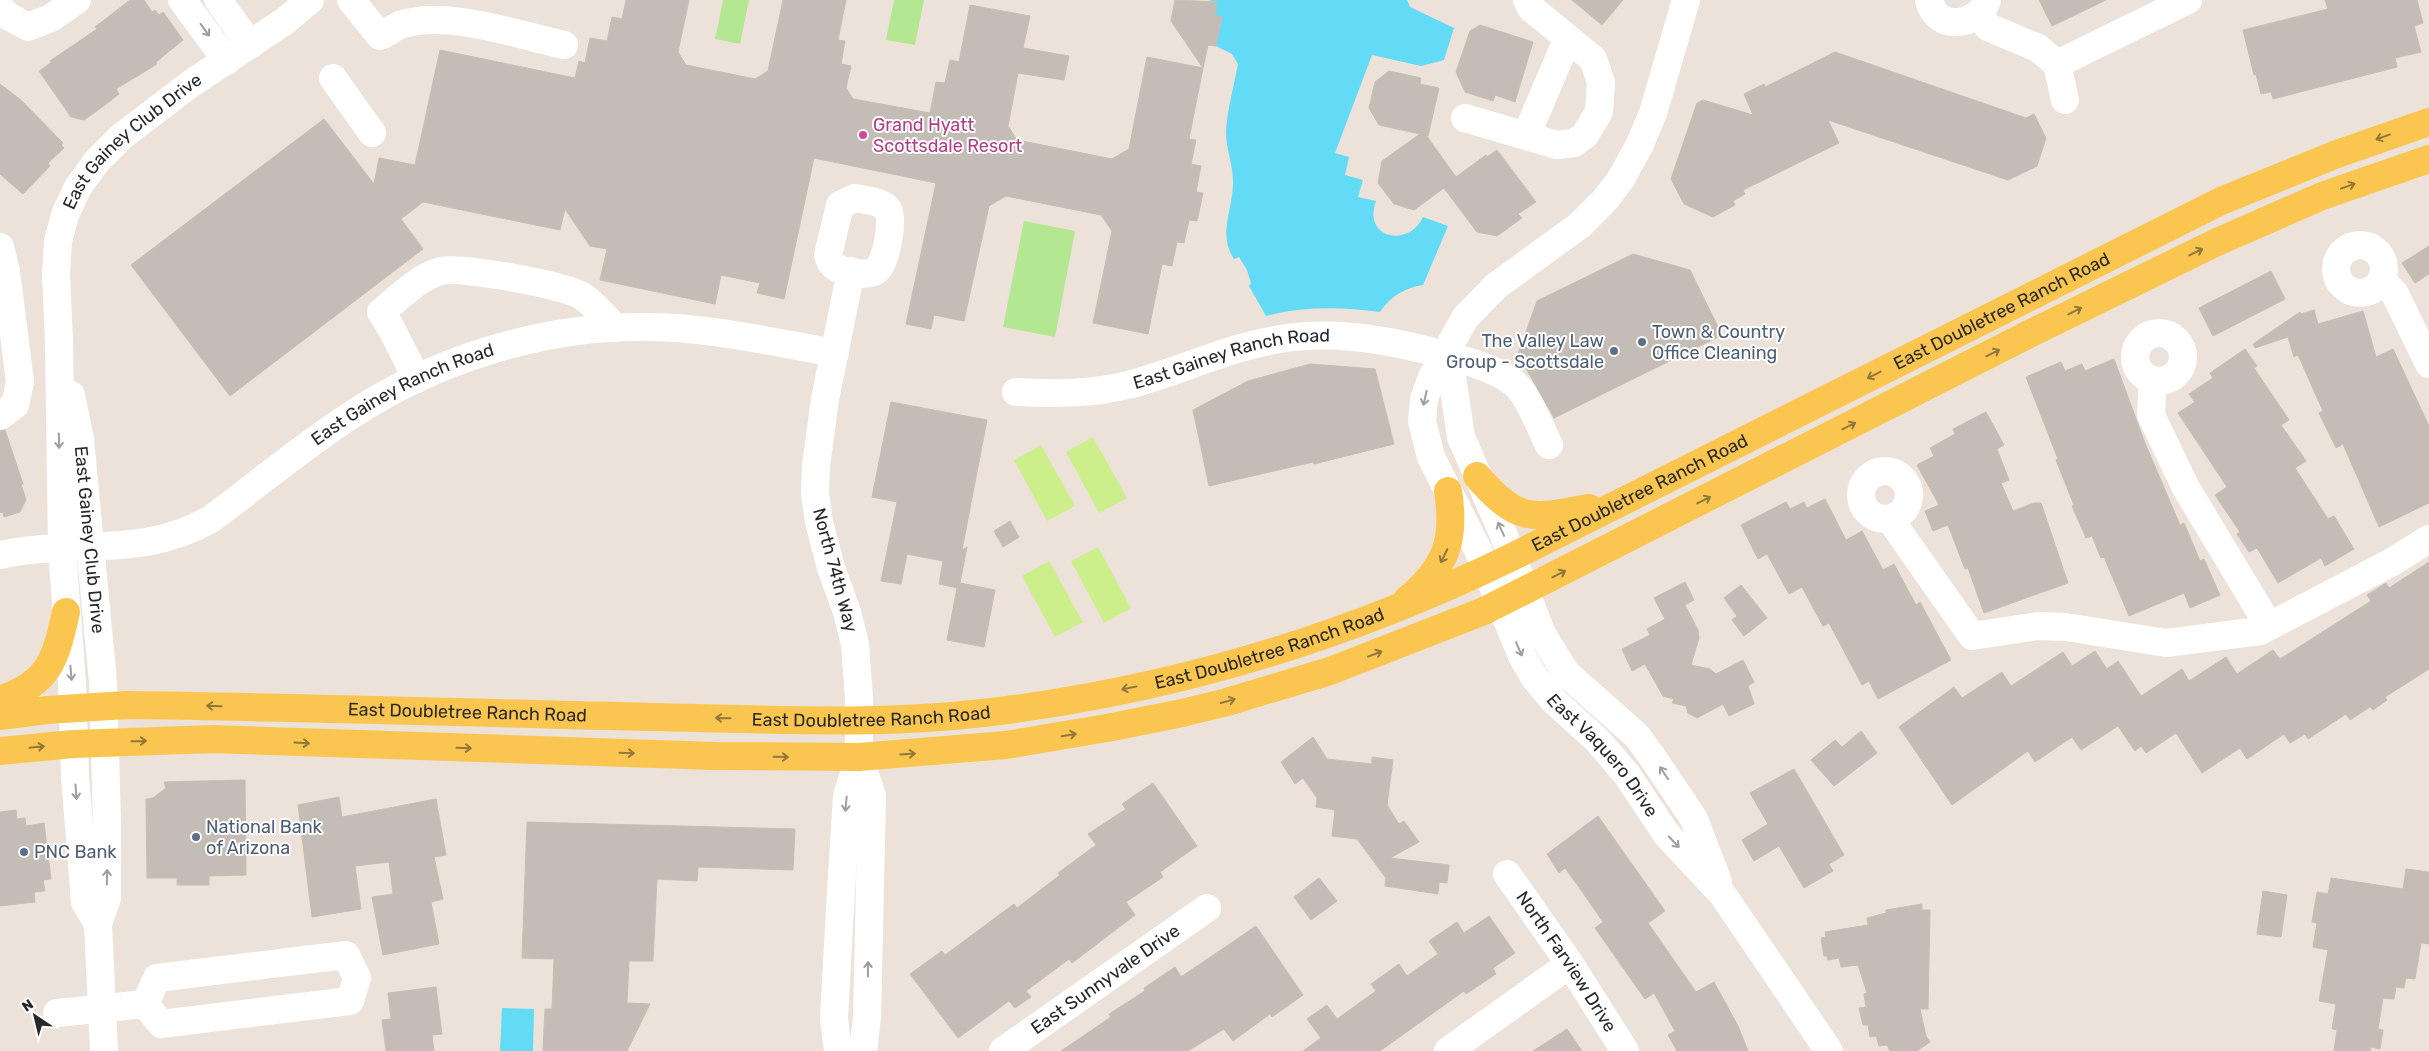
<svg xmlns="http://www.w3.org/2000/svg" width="2429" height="1051" font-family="Rubik,sans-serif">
	<rect width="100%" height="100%" fill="#ece2d9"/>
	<!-- green -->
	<path fill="#b4e791" d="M723 0H749L740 44 715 39Z
		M894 0H924L915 45 886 40Z
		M1024 221 1075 231 1055 337 1003 327Z"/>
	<!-- pitch -->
	<path fill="#ccef8c" d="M1093 437 1127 498 1099 513 1066 452Z
		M1041 445 1075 506 1047 521 1014 460Z
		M1098 547 1131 608 1104 623 1071 561Z
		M1049 561 1083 622 1055 637 1022 576Z"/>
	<!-- water -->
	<path fill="#63daf6" d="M1208 0H1407L1410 7 1454 28 1444 60 1421 66 1372 55 1335 153 1349 157 1345 175 1363 180 1358 197 1376 201C1362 239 1409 248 1423 217L1448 226 1423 285C1404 288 1391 296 1380 312 1342 307 1304 306 1266 316L1249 286 1251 283 1247 270 1239 257 1234 259C1218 235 1232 211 1233 185 1234 167 1226 150 1226 132 1227 110 1234 86 1238 64L1232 54 1216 46 1215 15 1217 2Z
		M502 1008 534 1009 533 1051H500Z"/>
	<!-- building -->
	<path fill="#c3bdb5" stroke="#c7beb3" d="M130 0H144L152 12 155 10 159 15 163 12 183 40 156 62 157 64 116 89 119 94 101 108 84 120 71 117 39 71 52 62 50 61 97 29 95 27Z
		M626 0H689L678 52 686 65 755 79 768 71 783 0H846L838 40 845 41 841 64 851 66 846 88 853 99 930 113 936 82 945 83 950 60 959 62 970 5 1030 16 1023 48 1069 56 1064 80 1018 73 1008 126 1017 140 1112 159 1129 149 1147 57 1203 68 1189 139 1196 140 1191 164 1201 166 1196 192 1203 193 1197 221 1189 220 1184 243 1177 242 1172 266 1162 264 1148 334 1093 323 1112 231 1101 215 1006 196 989 206 964 321 934 315 931 329 906 324 936 183 814 158 784 299 757 293 760 283 721 275 715 304 600 280 607 249 590 246 565 209 560 230 423 202 401 219 423 249 230 396 131 265 324 119 374 184 379 158 415 165 440 50 575 78 579 61 585 63 590 38 607 41 612 17 622 19Z
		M1175 0 1217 2 1215 15 1222 17 1216 46 1208 45 1203 68 1171 21Z
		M1572 0H1623L1602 25Z
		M2039 0H2106L2052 26Z
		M2325 0H2417L2423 23 2414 26 2421 52 2395 58 2397 67 2273 99 2271 92 2261 94 2256 74 2254 75 2243 30 2328 9Z
		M1480 25 1533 42 1515 102 1495 95 1493 101 1465 92 1456 72 1470 31Z
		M1835 52 2026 118 2034 114 2046 138 2037 166 2008 180 1828 120 1839 143 1743 190 1745 194 1733 201 1735 205 1713 217 1684 204 1671 179 1697 103 1703 100 1753 115 1744 94 1764 84 1765 87Z
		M1389 71 1421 78 1420 84 1439 88 1428 136 1426 135 1456 177 1486 155 1487 157 1497 150 1536 202 1518 214 1522 218 1497 236 1477 232 1444 188 1414 210 1394 204 1378 183 1382 161 1420 134 1379 125 1369 108 1375 82Z
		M0 84 21 100 63 143 61 145 64 148 48 163 50 166 23 194 0 174Z
		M2429 246V274L2415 283 2402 263Z
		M1633 254 1690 270 1722 335 1554 418 1518 354 1537 301Z
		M2271 271 2285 299 2213 336 2199 308Z
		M2314 310 2318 324 2363 311 2376 357 2393 349 2429 426V503L2379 527 2343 444 2336 448 2319 413 2323 411 2298 355 2294 357 2288 337 2255 348 2253 344 2300 312 2301 314Z
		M2245 349 2257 366 2254 368 2289 420 2281 425 2306 461 2295 468 2328 519 2334 516 2354 549 2325 566 2321 558 2278 583 2257 548 2249 552 2237 534 2240 532 2215 495 2227 487 2178 413 2195 402 2189 394 2213 378 2210 373Z
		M2114 359 2145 443 2180 525 2184 523 2200 561 2204 559 2220 595 2190 608 2184 593 2129 616 2104 557 2101 558 2092 536 2086 538 2072 506 2074 505 2056 460 2058 459 2026 377 2061 362 2065 371 2082 364 2085 371Z
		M1310 364 1375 369 1394 444 1314 464 1313 462 1209 486 1193 410 1248 381Z
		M891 402 987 420 962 550 967 547 960 583 995 590 984 647 947 640 957 588 939 584 943 561 907 554 901 584 881 581 897 502 872 497Z
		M1986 412 2004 445 1997 449 2009 480 2001 483 2013 511 2034 503H2041L2068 583 1984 613 1968 568 1965 569 1948 525 1933 531 1925 511 1939 505 1917 465 1934 456 1930 448 1955 434 1953 429Z
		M5 430 23 484H21L26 500 20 512 4 517 3 512 0 513V431Z
		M1825 499 1846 540 1862 531 1883 570 1894 564 1916 605 1920 602 1951 660 1878 699 1869 681 1862 685 1829 623 1823 626 1802 587 1789 594 1767 554 1758 559 1741 525 1786 502 1790 509 1804 502 1807 508Z
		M1010 521 1019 537 1003 547 994 531Z
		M2429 562V669L2385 697 2387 700 2373 710 2370 707 2350 720 2346 714 2308 739 2305 734 2290 743 2284 734 2247 759 2240 748 2202 773 2176 733 2146 753 2141 746 2135 751 2118 726 2081 750 2072 737 2035 762 2028 751 1952 805 1899 727 1954 687 1962 698 2002 672 2011 686 2063 652 2072 666 2095 651 2107 669 2118 661 2141 696 2182 669 2189 681 2226 657 2237 674 2273 650 2280 659 2371 601 2367 595 2386 583 2389 588Z
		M1685 582 1694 600 1685 605 1698 630 1699 638 1691 665 1710 669 1716 674 1743 660 1754 682 1748 686 1754 704 1729 716 1723 704 1697 718 1688 713 1686 706 1672 703 1674 699 1663 696 1645 664 1632 671 1622 649 1650 635 1647 629 1665 619 1654 598Z
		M1741 585 1767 618 1744 636 1732 620 1737 616 1724 598Z
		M1861 731 1877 753 1834 786 1811 760 1835 740 1842 747Z
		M1313 737 1327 759 1372 764V757L1393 760 1387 805 1399 824 1404 821 1419 842 1390 858 1449 865 1447 883 1439 882 1438 894 1385 886 1386 878 1357 839 1332 836 1335 810 1316 807 1317 798 1303 778 1295 784 1281 762Z
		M1794 769 1844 855 1829 864 1833 871 1804 888 1779 846 1754 861 1742 840 1768 824 1750 793Z
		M245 780 246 875 209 876V885H177V878H147L146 799 153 798 166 788 164 782Z
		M1153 783 1197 846 1160 872 1163 877 1126 902 1135 915 1072 963 1069 959 1026 991 1031 997 1015 1008 1009 1001 958 1038 910 974 942 951 945 955 1014 904 1017 908 1060 875 1058 873 1096 845 1088 834 1126 809 1122 804Z
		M339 797 342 817 436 799 446 855 434 857 443 899 431 902 439 944 383 955 372 897 393 894 389 862 355 866 361 909 312 917 298 805Z
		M16 810 17 819 25 818 26 826 44 823 51 879 43 880 45 891 34 892 35 902 0 906V812Z
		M1598 816 1665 911 1648 923 1696 992 1714 982 1738 1026 1748 1051H1677L1668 1035 1675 1031 1654 993 1645 999 1595 928 1603 922 1581 890 1565 868 1559 873 1547 854Z
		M527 822 795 829 793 870 698 867 697 881 657 879 653 961H629L627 1003 650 1004 627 1051H543L545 1009H552L554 959 522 958Z
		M2406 869 2429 872V944L2421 943 2415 979 2406 978 2404 988 2396 987 2394 999 2383 998 2378 1029 2383 1030 2380 1049 2371 1047 2370 1051H2334L2337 1030 2332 1029 2336 1004 2319 1001 2328 950 2313 947 2317 923 2312 922 2317 892 2328 894 2331 878 2403 889Z
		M1319 878 1337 901 1311 920 1294 897Z
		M2263 891 2287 895 2281 937 2257 934Z
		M1922 904V910H1930L1928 1009H1920L1926 1036 1930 1042 1917 1051H1890L1887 1045 1879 1046 1876 1036 1870 1037 1868 1025H1863L1859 1008 1866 1007 1864 994 1867 993 1858 965 1841 967 1839 958 1828 960 1827 956H1824L1821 938 1826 937 1825 932 1868 925 1867 918 1886 913V910Z
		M1489 916 1515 953 1493 968 1496 974 1466 994 1464 991 1380 1051H1303L1321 1038 1307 1019 1327 1005 1337 1019 1376 991 1371 984 1399 964 1407 976 1438 954 1429 941 1457 922 1464 933Z
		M1256 926 1303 995 1272 1017 1270 1014 1233 1041 1224 1029 1188 1051H1061L1111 1017 1109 1014 1145 991 1144 988 1175 967 1181 977Z
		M436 987 442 1034 432 1035 434 1051H386L382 1020 391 1019 388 993Z
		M1567 1029 1582 1051H1533Z"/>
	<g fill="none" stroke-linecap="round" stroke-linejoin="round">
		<!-- minor -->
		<g stroke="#fff" stroke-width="28">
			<path d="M182 0 227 61"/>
			<path d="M218 0 250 45"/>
			<path d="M351 0 380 36C387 33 393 28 400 25 445 9 519 35 564 45"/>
			<path id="s1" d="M1686 0 1653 113 1640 144 1621 179 1605 200 1580 225 1496 286 1465 318 1432 377 1424 399 1422 421 1431 457 1477 548 1523 658 1535 678 1554 701 1597 740 1611 756 1627 775 1667 835 1723 895 1829 1051"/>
			<path d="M1929 0C1936 32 1978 27 1987 0"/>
			<path d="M0 8 8 16 28 27 51 18 77 0"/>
			<path d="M1979 15 1988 27 2038 48 2057 64"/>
			<path d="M333 78 372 133"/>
			<path d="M2065 100 2057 64 2188 0"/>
			<path d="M1465 118 1557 145 1574 143 1585 135 1599 112 1601 82 1593 59 1531 8 1527 0"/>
			<path d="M1526 136 1567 40"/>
			<path d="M855 198C864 200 880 201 887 208 895 217 886 262 877 270 869 277 841 273 833 265 831 263 829 259 828 255L840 205Z"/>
			<circle cx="2360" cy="269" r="24"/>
			<path d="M0 247 6 271 20 382 15 405 0 416"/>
			<path d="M2382 280 2395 294 2429 364"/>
			<circle cx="2159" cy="357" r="24"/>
			<path d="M1446 355 1453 383 1461 437 1504 536 1542 634 1566 673 1637 736 1653 758 1694 819 1718 882"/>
			<path d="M417 379 391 328 381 312C399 298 418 277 441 271 461 266 564 285 582 296 594 304 605 317 615 328"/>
			<path d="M2153 380 2151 415 2186 488 2269 626"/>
			<path id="s2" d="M1016 392C1054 394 1091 394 1128 385 1179 372 1228 347 1280 339 1330 331 1377 338 1426 350 1451 356 1501 368 1519 388 1532 404 1540 427 1549 445"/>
			<path id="s3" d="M71 395 80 439 103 682 107 823V898L98 924 104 1051"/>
			<circle cx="1885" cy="495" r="24"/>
			<path d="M1890 519 1972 636 2038 626 2066 627 2166 643 2260 631 2392 562 2429 539"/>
			<path id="s4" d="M0 555C72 539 143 559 211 519 257 485 302 447 350 416 434 360 540 327 640 327 706 326 771 342 835 353"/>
			<path d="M859 757 872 796 867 1017 863 1051"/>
			<path id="s5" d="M1507 874 1570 964 1625 1051"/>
			<path id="s6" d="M98 924 85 902 75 776 72 683 62 549 59 340 56 274 58 241 65 215 78 187 97 161 121 137 189 85 285 21 310 0"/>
			<path d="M346 955 357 978 350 1001 161 1024 145 1004 157 978Z"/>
			<path d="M57 1013 145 1004"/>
			<path d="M838 1051 834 1019 840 907 847 796 859 757V698L855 644 847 612 831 568 819 522 815 493 816 466 825 399 851 271"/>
			<path id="s7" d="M1003 1051 1207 908"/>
			<path d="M1448 1051 1570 964"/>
		</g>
		<!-- major -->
		<g stroke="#fac650" stroke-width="28">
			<path d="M1477 476C1518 523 1531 519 1589 508"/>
			<path d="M1407 600C1446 567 1456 541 1448 491"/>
			<path d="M0 700C50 682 55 661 66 612"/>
			<path id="s8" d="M0 716 47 710 127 705C302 707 477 713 652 717 765 719 878 726 991 712 1173 690 1348 637 1512 557L2221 201 2337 154 2429 122"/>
			<path d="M0 751 73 744 213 739 715 756 859 757 1006 745 1107 728 1182 713 1227 702 1330 671 1484 611 2031 333 2217 242 2322 196 2429 159"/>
		</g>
	</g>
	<!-- one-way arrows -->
	<defs><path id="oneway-shaft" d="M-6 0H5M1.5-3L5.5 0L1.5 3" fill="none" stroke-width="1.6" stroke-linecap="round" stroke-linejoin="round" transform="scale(1.25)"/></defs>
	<g stroke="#9e9e9e">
		<use href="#oneway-shaft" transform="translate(205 30) rotate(54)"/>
		<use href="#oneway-shaft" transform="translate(1425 398) rotate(103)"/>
		<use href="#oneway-shaft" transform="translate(59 441) rotate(89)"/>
		<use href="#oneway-shaft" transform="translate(1501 529) rotate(-114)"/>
		<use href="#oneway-shaft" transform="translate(1519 649) rotate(66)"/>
		<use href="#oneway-shaft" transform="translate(71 673) rotate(85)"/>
		<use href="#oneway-shaft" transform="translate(1664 773) rotate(-124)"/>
		<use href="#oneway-shaft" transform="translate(76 792) rotate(86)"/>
		<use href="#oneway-shaft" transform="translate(846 804) rotate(95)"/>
		<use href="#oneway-shaft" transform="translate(1674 842) rotate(47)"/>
		<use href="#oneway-shaft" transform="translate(107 877) rotate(-89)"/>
		<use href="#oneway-shaft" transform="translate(868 969) rotate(-89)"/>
	</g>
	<g stroke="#91773c">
		<use href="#oneway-shaft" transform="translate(2383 137) rotate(160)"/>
		<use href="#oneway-shaft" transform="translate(2348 186) rotate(-20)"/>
		<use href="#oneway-shaft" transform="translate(2196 252) rotate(-26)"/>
		<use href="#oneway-shaft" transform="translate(2075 311) rotate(-27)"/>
		<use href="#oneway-shaft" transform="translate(1993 353) rotate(-27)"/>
		<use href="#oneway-shaft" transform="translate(1874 375) rotate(153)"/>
		<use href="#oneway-shaft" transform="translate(1849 426) rotate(-27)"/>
		<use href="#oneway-shaft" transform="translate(1704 500) rotate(-27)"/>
		<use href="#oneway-shaft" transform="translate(1444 556) rotate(116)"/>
		<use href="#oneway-shaft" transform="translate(1559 574) rotate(-27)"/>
		<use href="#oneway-shaft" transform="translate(1375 654) rotate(-21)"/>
		<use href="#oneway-shaft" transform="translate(1129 688) rotate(169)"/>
		<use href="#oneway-shaft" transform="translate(1228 701) rotate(-15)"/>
		<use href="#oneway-shaft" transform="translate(214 706) rotate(-178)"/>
		<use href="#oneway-shaft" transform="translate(723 718) rotate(-179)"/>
		<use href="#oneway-shaft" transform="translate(1069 735) rotate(-10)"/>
		<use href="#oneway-shaft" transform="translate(139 741) rotate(-1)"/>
		<use href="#oneway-shaft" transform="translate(302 743) rotate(3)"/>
		<use href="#oneway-shaft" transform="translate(37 747) rotate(-6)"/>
		<use href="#oneway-shaft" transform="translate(464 748) rotate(2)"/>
		<use href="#oneway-shaft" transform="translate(627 753) rotate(2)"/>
		<use href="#oneway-shaft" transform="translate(908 754) rotate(-4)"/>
		<use href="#oneway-shaft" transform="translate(781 757) rotate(1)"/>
	</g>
	<!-- markers -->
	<circle fill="#d1479c" stroke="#fff" stroke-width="2" cx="863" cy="135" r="5"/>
	<g fill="#5c6f8a" stroke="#fff" stroke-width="2">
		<circle cx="1642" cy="342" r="5"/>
		<circle cx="1614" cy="351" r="5"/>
		<circle cx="196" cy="837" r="5"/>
		<circle cx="24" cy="852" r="5"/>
	</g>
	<g text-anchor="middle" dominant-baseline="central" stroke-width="4" stroke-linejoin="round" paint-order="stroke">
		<!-- hotel labels -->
		<g font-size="18" fill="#b23c85" stroke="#fff" text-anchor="start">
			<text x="873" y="125">Grand Hyatt<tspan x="873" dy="21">Scottsdale Resort</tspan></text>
		</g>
		<!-- street labels -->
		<g font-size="18" fill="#282828" stroke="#fff">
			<text stroke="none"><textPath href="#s6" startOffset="816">East Gainey Club Drive</textPath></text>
			<text stroke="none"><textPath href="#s8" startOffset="2086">East Doubletree Ranch Road</textPath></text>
			<text stroke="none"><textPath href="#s2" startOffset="220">East Gainey Ranch Road</textPath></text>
			<text stroke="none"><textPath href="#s4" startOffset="446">East Gainey Ranch Road</textPath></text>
			<text stroke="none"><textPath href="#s8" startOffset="1681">East Doubletree Ranch Road</textPath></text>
			<text stroke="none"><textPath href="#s3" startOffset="146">East Gainey Club Drive</textPath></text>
			<text transform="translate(835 570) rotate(75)">North 74th Way</text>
			<text stroke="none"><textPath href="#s8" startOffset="1278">East Doubletree Ranch Road</textPath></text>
			<text stroke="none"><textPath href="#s8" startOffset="468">East Doubletree Ranch Road</textPath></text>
			<text stroke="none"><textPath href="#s8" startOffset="872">East Doubletree Ranch Road</textPath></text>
			<text stroke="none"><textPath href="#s1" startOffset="899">East Vaquero Drive</textPath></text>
			<text stroke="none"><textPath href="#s5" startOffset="106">North Farview Drive</textPath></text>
			<text stroke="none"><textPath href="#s7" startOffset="125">East Sunnyvale Drive</textPath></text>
		</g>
		<!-- service labels -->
		<g font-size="18" fill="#4e5e75" stroke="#fff" text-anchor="start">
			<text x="1652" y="332">Town &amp; Country<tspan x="1652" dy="21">Office Cleaning</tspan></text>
			<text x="1604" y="341" text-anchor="end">The Valley Law<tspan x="1604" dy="21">Group - Scottsdale</tspan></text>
			<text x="206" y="827">National Bank<tspan x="206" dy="21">of Arizona</tspan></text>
			<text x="34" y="852">PNC Bank</text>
		</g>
	</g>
	<!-- north arrow -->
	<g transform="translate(35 1016) rotate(325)" stroke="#ffffff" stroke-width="4" paint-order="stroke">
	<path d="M0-4L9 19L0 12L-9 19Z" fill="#282828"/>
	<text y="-8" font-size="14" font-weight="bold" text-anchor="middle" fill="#282828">N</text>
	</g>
</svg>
